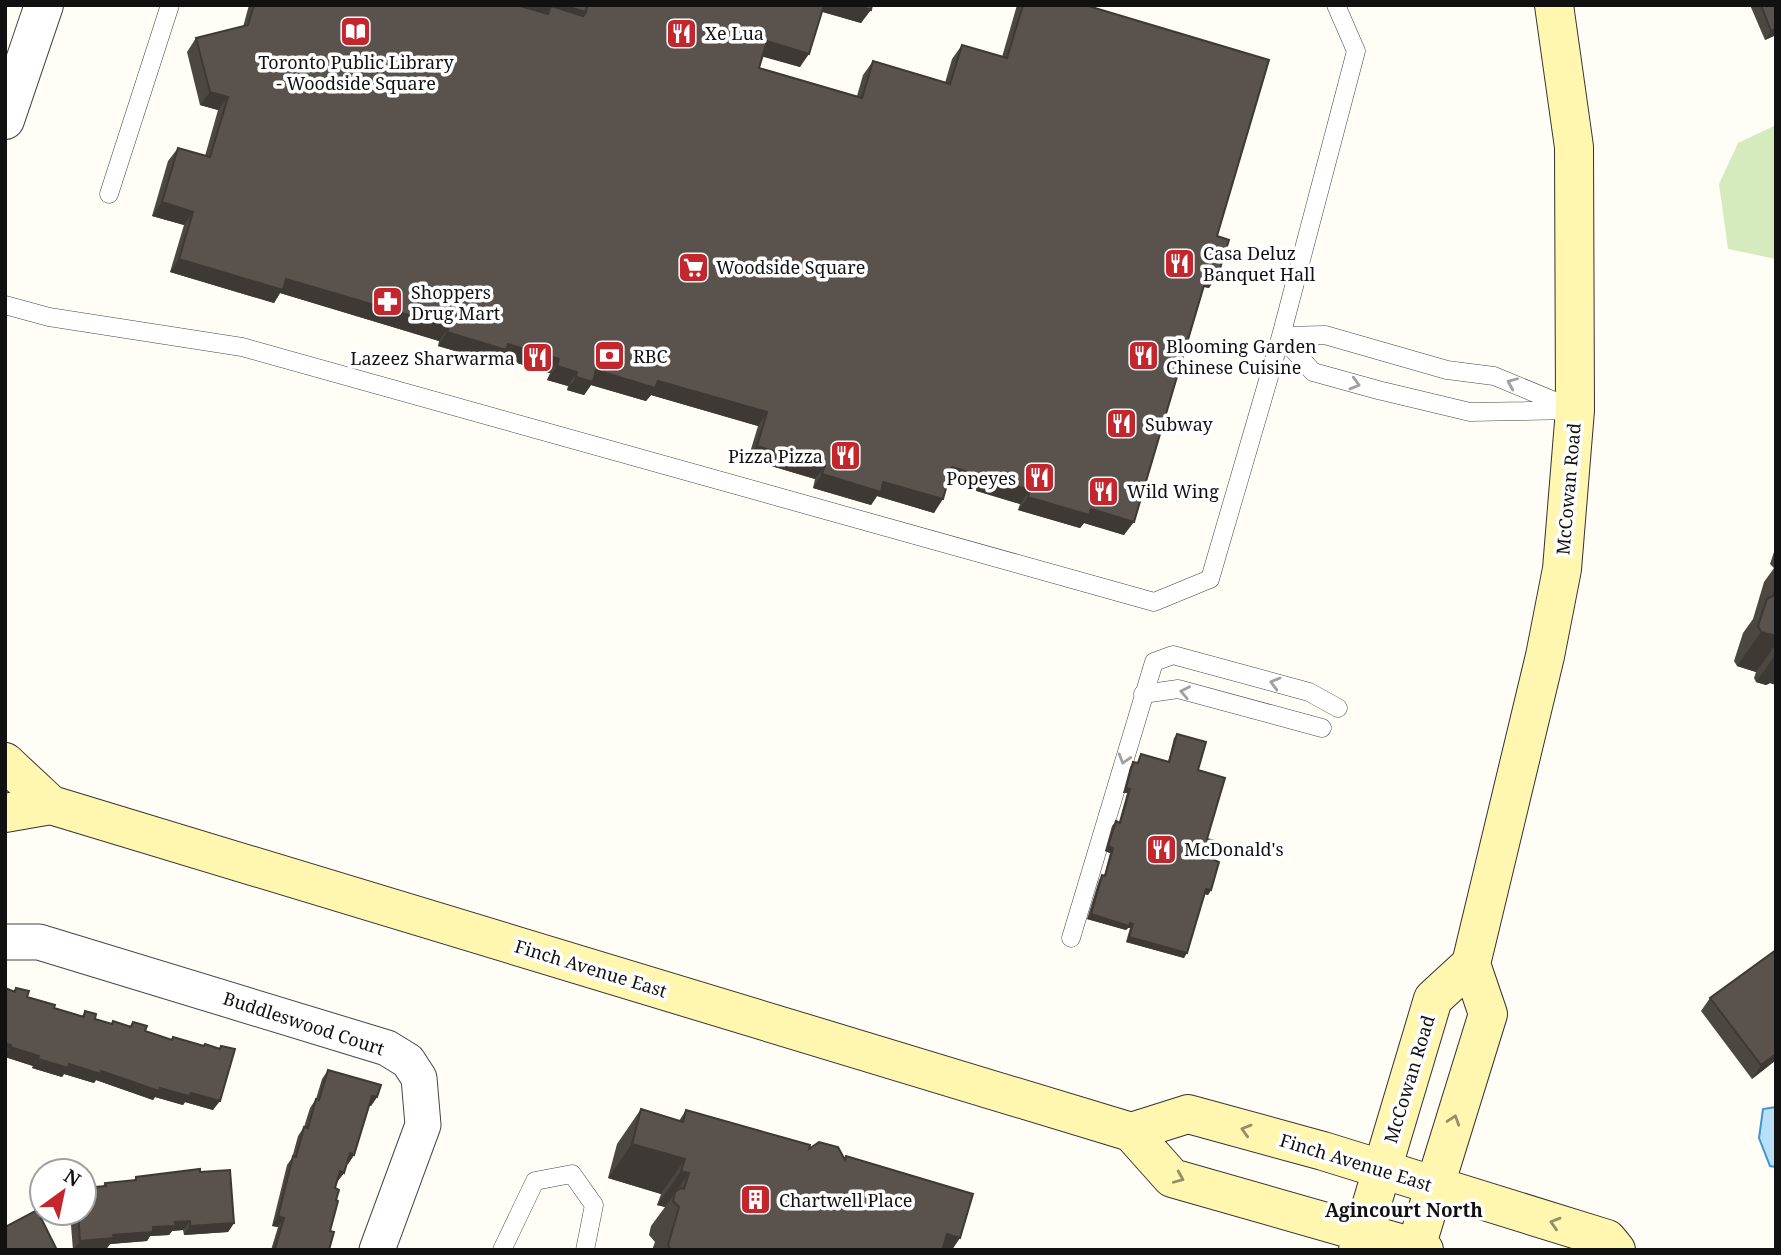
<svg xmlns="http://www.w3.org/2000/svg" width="1781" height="1255" font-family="'Noto Serif',serif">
	<rect width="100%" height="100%" fill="#fffdf5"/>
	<!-- green -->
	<path fill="#d5ebbd" d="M1776 125V259L1728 249 1719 184 1738 143Z"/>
	<!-- water -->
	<path fill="#b9e0f7" stroke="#3f96cf" stroke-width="2" d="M1776 1107V1167L1770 1166 1759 1138 1763 1109Z"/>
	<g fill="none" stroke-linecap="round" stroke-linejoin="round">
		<defs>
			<path id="service" d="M109 194 170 5
				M5 305 49 317 242 347 1154 602 1210 579 1281 336 1356 51 1336 5
				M1281 336 1313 372 1378 390 1470 412 1575 410
				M1281 336 1325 335 1447 370 1494 376 1569 407
				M1143 694 1178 689 1322 728
				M1071 938 1154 662 1173 655 1309 692 1338 708
				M502 1250 535 1181 572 1174 594 1205 585 1250"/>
			<path id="minor" d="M5 942H39L387 1048 408 1061 419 1078 423 1125 377 1250"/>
			<path id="tertiary" d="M5 120 44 5"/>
			<path id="secondary" d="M5 762 51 805 1131 1132 1172 1178 1424 1250
				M5 813 51 805
				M1131 1132 1188 1114 1323 1151 1607 1239 1616 1250
				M1358 1250 1433 999 1471 964
				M1415 1250 1488 1014 1471 964 1545 656 1562 569 1575 410 1574 147 1554 5"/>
		</defs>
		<!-- service casing -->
		<use href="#service" stroke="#444" stroke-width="19"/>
		<!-- minor casing -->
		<use href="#minor" stroke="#444" stroke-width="37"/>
		<!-- tertiary casing -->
		<use href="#tertiary" stroke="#444" stroke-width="40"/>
		<!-- secondary casing -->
		<use href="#secondary" stroke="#333" stroke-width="40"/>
		<!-- service -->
		<use href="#service" stroke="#fff" stroke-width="18"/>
		<!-- minor -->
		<use href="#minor" stroke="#fff" stroke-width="35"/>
		<!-- tertiary -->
		<use href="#tertiary" stroke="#fff" stroke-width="38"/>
		<!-- secondary -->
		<use href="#secondary" stroke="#fff6b0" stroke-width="38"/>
	</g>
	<!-- wall -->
	<path fill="#4d4742" d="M249 5H872L861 23 822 12 800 67 763 56 759 68 857 96 863 75 873 61 945 83 952 59 962 45 1002 57 1017 5H1085L1217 236 1209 288 1203 287 1124 535 1084 523 1080 528 1018 510 1020 504 948 482 934 513 877 496 871 505 813 488 815 479 748 459 758 426 651 395 646 401 591 385 584 395 567 390 568 386 547 380 550 373 501 358 497 363 438 346 439 341 280 293 274 303 170 272 184 225 152 216 168 161 178 148 205 156 218 110 200 105 187 52 196 38 243 27Z
		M1750 5H1776V35L1765 40Z
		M1776 546V685L1770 683 1766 685 1756 682 1754 678 1756 672 1737 666 1734 661 1743 633 1753 619 1764 582 1774 568 1770 564Z
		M1177 734 1198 770 1207 839 1214 860 1211 890 1208 895 1204 894 1184 958 1126 942 1130 928H1128L1126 930 1087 919 1099 880 1102 875 1104 876 1110 853 1105 851 1112 826 1116 821 1119 822 1127 793H1123L1130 767 1133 762 1137 763 1141 754 1168 762 1174 738Z
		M1776 950V1060L1752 1079 1701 1011 1710 998Z
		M5 988 13 991 16 988 27 997 54 1008 82 1016 85 1011 95 1019 111 1024 113 1021 130 1026 133 1022 145 1031 171 1040 173 1037 203 1046 219 1049 221 1046 213 1110 185 1102 183 1105 155 1097 153 1100 96 1080 94 1083 64 1074 62 1077 32 1068 33 1066 5 1057Z
		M328 1070 377 1097 371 1106H369L354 1155 348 1164 347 1163 344 1173 337 1182 335 1188 330 1231 329 1250H271L278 1227 272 1226 287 1165 292 1158 298 1136 304 1127 310 1108 316 1099 322 1079Z
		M641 1109 679 1121 686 1110 844 1159 846 1156 952 1250H652L655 1242 649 1235 651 1226 665 1207 657 1205 661 1194 608 1178 617 1144Z
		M200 1172 234 1223 228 1232 184 1235 183 1230 172 1231 169 1235 150 1236 147 1241 110 1244 107 1248 73 1250 70 1213H84L105 1183 134 1180 136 1177Z"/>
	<!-- shaded-wall -->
	<path fill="#3f3936" d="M484 5H561L586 12 573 29 548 14 551 6 541 20Z
		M820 5H855L871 10 861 23 817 10Z
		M1776 29V35L1765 40 1771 31Z
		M767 41 809 54 800 67 757 55Z
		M210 92 228 97 218 110 200 105Z
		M162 202 193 212 184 225 152 216Z
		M179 259 286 279 449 327 439 341 280 293 274 303 170 272Z
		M1208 272 1218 275 1209 288 1198 285Z
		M447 332 508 344 559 359 550 373 501 358 497 363 438 346Z
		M557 366 577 372 568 386 547 380Z
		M596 370 658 381 767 412 758 426 651 395 646 401 591 385 584 395 567 390 576 377Z
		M757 446 825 466 815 479 748 459Z
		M952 467 1030 490 1020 504 943 481Z
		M822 474 883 482 943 499 934 513 877 496 871 505 813 488Z
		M1028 497 1091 509 1134 522 1124 535 1084 523 1080 528 1018 510Z
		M1761 632 1776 636V644L1756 672 1737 666Z
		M1776 654V685L1770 683 1766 685 1756 682Z
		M1126 788 1130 789 1127 793H1123Z
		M1108 846 1113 848 1110 853 1105 851Z
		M1206 889 1211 890 1208 895 1202 893Z
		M1091 914 1133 924 1130 928H1128L1126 930 1087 919Z
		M1129 937 1187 953 1184 958 1126 942Z
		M5 1043 11 1045 5 1052Z
		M10 1047 39 1056 33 1066 5 1057V1054Z
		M1776 1054V1060L1752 1079 1761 1065Z
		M38 1059 101 1071 160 1088 191 1093 220 1101 213 1110 185 1102 183 1105 155 1097 153 1100 96 1080 94 1083 64 1074 62 1077 32 1068Z
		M372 1096 377 1097 371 1106 366 1105Z
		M632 1144 685 1159 661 1194 608 1178Z
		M350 1153 354 1155 348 1164 343 1162Z
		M340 1171 344 1173 337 1182Z
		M681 1171 689 1173 665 1207 657 1205Z
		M278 1216 284 1218 278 1227 272 1226Z
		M190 1221 183 1230 172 1231 169 1235 150 1236 147 1241 110 1244 107 1248 74 1250 80 1241 153 1227 175 1222Z
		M234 1223 228 1232 184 1235 190 1226Z
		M947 1234 960 1238 952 1250H936Z"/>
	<!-- building -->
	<path fill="#5a524d" stroke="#3f3936" stroke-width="2" d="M254 5H517L548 14 551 6 583 16 586 12 587 5H824L809 54 767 41 759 68 862 98 873 61 950 84 962 45 1007 58 1023 5H1085L1269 60 1217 236 1229 240 1218 275 1208 272 1134 522 1091 509 1089 515 1028 497 1030 490 952 467 943 499 883 482 881 492 822 474 825 466 757 446 767 412 658 381 655 388 596 370 593 382 576 377 577 372 557 366 559 359 508 344 506 350 447 332 449 327 286 279 283 290 179 259 193 212 162 202 178 148 210 157 228 97 210 92 196 38 248 25Z
		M561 5H587L586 12Z
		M855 5H872L871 10Z
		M1761 5H1776V29L1771 31Z
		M1776 587V636L1761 632 1758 626 1767 599 1773 596Z
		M1177 734 1206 742 1198 770 1225 778 1207 839 1219 842 1214 860 1219 862 1211 890 1206 889 1187 953 1129 937 1133 924 1130 923 1129 926 1091 914 1102 875 1105 876 1113 848 1108 846 1116 821 1120 823 1130 789 1126 788 1133 762 1138 763 1141 754 1169 762Z
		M1776 950V1054L1761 1065 1710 998Z
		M5 988 15 992 16 988 29 991 27 997 55 1005 54 1008 84 1017 85 1011 96 1014 95 1019 112 1024 113 1021 131 1027 133 1022 147 1026 145 1031 172 1040 173 1037 204 1046 205 1044 220 1049 221 1046 235 1049 220 1101 191 1093 189 1096 160 1088 159 1091 101 1071V1074L69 1064 68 1068 38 1059 39 1056 10 1047 11 1045 5 1043Z
		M328 1070 381 1085 377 1097 372 1096 354 1155 350 1153 344 1173 340 1171 335 1188 339 1190 336 1200 338 1201 330 1231 334 1232 329 1250H280L275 1248 284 1218 278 1216 293 1156 296 1157 304 1127 308 1128 316 1099 319 1100Z
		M641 1109 683 1122 686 1110 810 1145 809 1149 819 1142 838 1147 845 1160 846 1156 973 1194 960 1238 947 1234 943 1248 947 1250H671L668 1245 679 1207 673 1201 675 1192 681 1188 684 1189 689 1173 681 1171 685 1159 632 1144Z
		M200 1169V1172L230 1170 234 1223 190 1226V1221L175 1222V1226L153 1227V1232L113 1235 114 1238 80 1241 78 1213H84V1188L106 1186 105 1183 136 1180V1177Z
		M37 1210 57 1250H5V1227Z"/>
	<!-- one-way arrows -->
	<defs><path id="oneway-chevron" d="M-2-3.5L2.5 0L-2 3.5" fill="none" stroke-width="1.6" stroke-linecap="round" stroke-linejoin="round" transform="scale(1.75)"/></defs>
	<g stroke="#a0a0a0">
		<use href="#oneway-chevron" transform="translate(1512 383) rotate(-157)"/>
		<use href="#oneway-chevron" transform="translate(1355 384) rotate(16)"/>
		<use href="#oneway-chevron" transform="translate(1275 683) rotate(-165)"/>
		<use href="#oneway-chevron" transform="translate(1185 692) rotate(-169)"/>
		<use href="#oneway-chevron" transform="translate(1124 759) rotate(107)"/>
	</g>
	<g stroke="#948f68">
		<use href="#oneway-chevron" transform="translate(1454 1120) rotate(-72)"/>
		<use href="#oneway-chevron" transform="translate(1246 1130) rotate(-164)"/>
		<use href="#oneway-chevron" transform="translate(1179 1178) rotate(23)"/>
		<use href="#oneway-chevron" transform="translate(1555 1223) rotate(-163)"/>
	</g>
	<!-- icons -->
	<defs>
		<symbol id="library-square" viewBox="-11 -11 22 22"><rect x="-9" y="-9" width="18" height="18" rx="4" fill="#c4262e" stroke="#fff"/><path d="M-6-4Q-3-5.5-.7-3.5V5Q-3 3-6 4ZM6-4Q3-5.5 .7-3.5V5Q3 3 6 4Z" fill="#fff"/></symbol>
		<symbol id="restaurant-square" viewBox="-11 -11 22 22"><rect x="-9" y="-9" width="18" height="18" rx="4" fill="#c4262e" stroke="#fff"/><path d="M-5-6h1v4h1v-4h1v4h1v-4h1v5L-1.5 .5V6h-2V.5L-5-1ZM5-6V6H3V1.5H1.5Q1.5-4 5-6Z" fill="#fff"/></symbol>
		<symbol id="supermarket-square" viewBox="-11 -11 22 22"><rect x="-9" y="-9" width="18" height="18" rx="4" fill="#c4262e" stroke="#fff"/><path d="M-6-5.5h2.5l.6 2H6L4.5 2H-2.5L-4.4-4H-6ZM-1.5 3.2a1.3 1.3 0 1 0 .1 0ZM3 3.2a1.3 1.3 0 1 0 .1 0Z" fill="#fff"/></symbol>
		<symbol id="pharmacy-square" viewBox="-11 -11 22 22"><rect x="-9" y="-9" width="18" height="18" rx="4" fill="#c4262e" stroke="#fff"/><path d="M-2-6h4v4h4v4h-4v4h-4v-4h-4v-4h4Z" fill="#fff"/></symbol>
		<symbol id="bank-square" viewBox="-11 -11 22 22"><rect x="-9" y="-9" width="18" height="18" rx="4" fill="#c4262e" stroke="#fff"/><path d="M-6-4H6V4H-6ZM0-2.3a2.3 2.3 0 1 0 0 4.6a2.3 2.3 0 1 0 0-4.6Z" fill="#fff"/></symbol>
		<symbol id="building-square" viewBox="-11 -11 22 22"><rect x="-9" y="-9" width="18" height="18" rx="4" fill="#c4262e" stroke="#fff"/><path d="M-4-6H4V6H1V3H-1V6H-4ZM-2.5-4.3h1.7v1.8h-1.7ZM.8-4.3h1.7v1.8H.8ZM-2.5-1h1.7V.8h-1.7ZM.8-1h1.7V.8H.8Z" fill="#fff"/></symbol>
	</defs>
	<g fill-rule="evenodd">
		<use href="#library-square" x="338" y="14" width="35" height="35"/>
		<use href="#restaurant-square" x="664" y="16" width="35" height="35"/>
		<use href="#restaurant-square" x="1162" y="246" width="35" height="35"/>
		<use href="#supermarket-square" x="676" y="250" width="35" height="35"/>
		<use href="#pharmacy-square" x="370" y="284" width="35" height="35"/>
		<use href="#bank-square" x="592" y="338" width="35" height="35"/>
		<use href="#restaurant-square" x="1126" y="338" width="35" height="35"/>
		<use href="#restaurant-square" x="520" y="340" width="35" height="35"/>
		<use href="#restaurant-square" x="1104" y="406" width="35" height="35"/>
		<use href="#restaurant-square" x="828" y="438" width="35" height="35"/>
		<use href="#restaurant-square" x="1022" y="460" width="35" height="35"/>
		<use href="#restaurant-square" x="1086" y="474" width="35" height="35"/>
		<use href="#restaurant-square" x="1144" y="832" width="35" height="35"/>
		<use href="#building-square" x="738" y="1182" width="35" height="35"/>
	</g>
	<g text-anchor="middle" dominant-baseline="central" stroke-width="7" stroke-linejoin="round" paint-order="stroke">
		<!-- poi labels -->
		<g font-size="18" fill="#111" stroke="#fff" text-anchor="start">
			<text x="705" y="33">Xe Lua</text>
			<text x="356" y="62" text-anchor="middle">Toronto Public Library<tspan x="356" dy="21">- Woodside Square</tspan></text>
			<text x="1203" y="253">Casa Deluz<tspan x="1203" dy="21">Banquet Hall</tspan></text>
			<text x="716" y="267">Woodside Square</text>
			<text x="411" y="292">Shoppers<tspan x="411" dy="21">Drug Mart</tspan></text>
			<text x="1166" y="346">Blooming Garden<tspan x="1166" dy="21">Chinese Cuisine</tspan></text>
			<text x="633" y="356">RBC</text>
			<text x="515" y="358" text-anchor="end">Lazeez Sharwarma</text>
			<text x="1145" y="424">Subway</text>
			<text x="823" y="456" text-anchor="end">Pizza Pizza</text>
			<text x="1016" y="478" text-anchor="end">Popeyes</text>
			<text x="1127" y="491">Wild Wing</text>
			<text x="1184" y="849">McDonald's</text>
			<text x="779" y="1200">Chartwell Place</text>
		</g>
		<!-- street labels -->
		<g font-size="18" fill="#111" stroke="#fff">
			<text transform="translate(1568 489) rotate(-85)">McCowan Road</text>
			<text transform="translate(591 968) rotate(17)">Finch Avenue East</text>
			<text transform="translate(304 1023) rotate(18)">Buddleswood Court</text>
			<text transform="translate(1409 1079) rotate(-73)">McCowan Road</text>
			<text transform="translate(1356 1162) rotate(17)">Finch Avenue East</text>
		</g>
		<!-- neighbourhood labels -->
		<g font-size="19" font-weight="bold" fill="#111" stroke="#fff">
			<text x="1404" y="1210">Agincourt North</text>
		</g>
	</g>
	<!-- border -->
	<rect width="1781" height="1255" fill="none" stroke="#111111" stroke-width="14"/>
	<!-- north arrow -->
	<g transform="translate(63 1192) rotate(33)"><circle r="33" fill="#ffffff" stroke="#a0a0a0" stroke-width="2"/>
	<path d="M0-5L12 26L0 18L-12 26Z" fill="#c4262e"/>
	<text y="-10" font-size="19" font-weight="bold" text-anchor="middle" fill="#111111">N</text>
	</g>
</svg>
